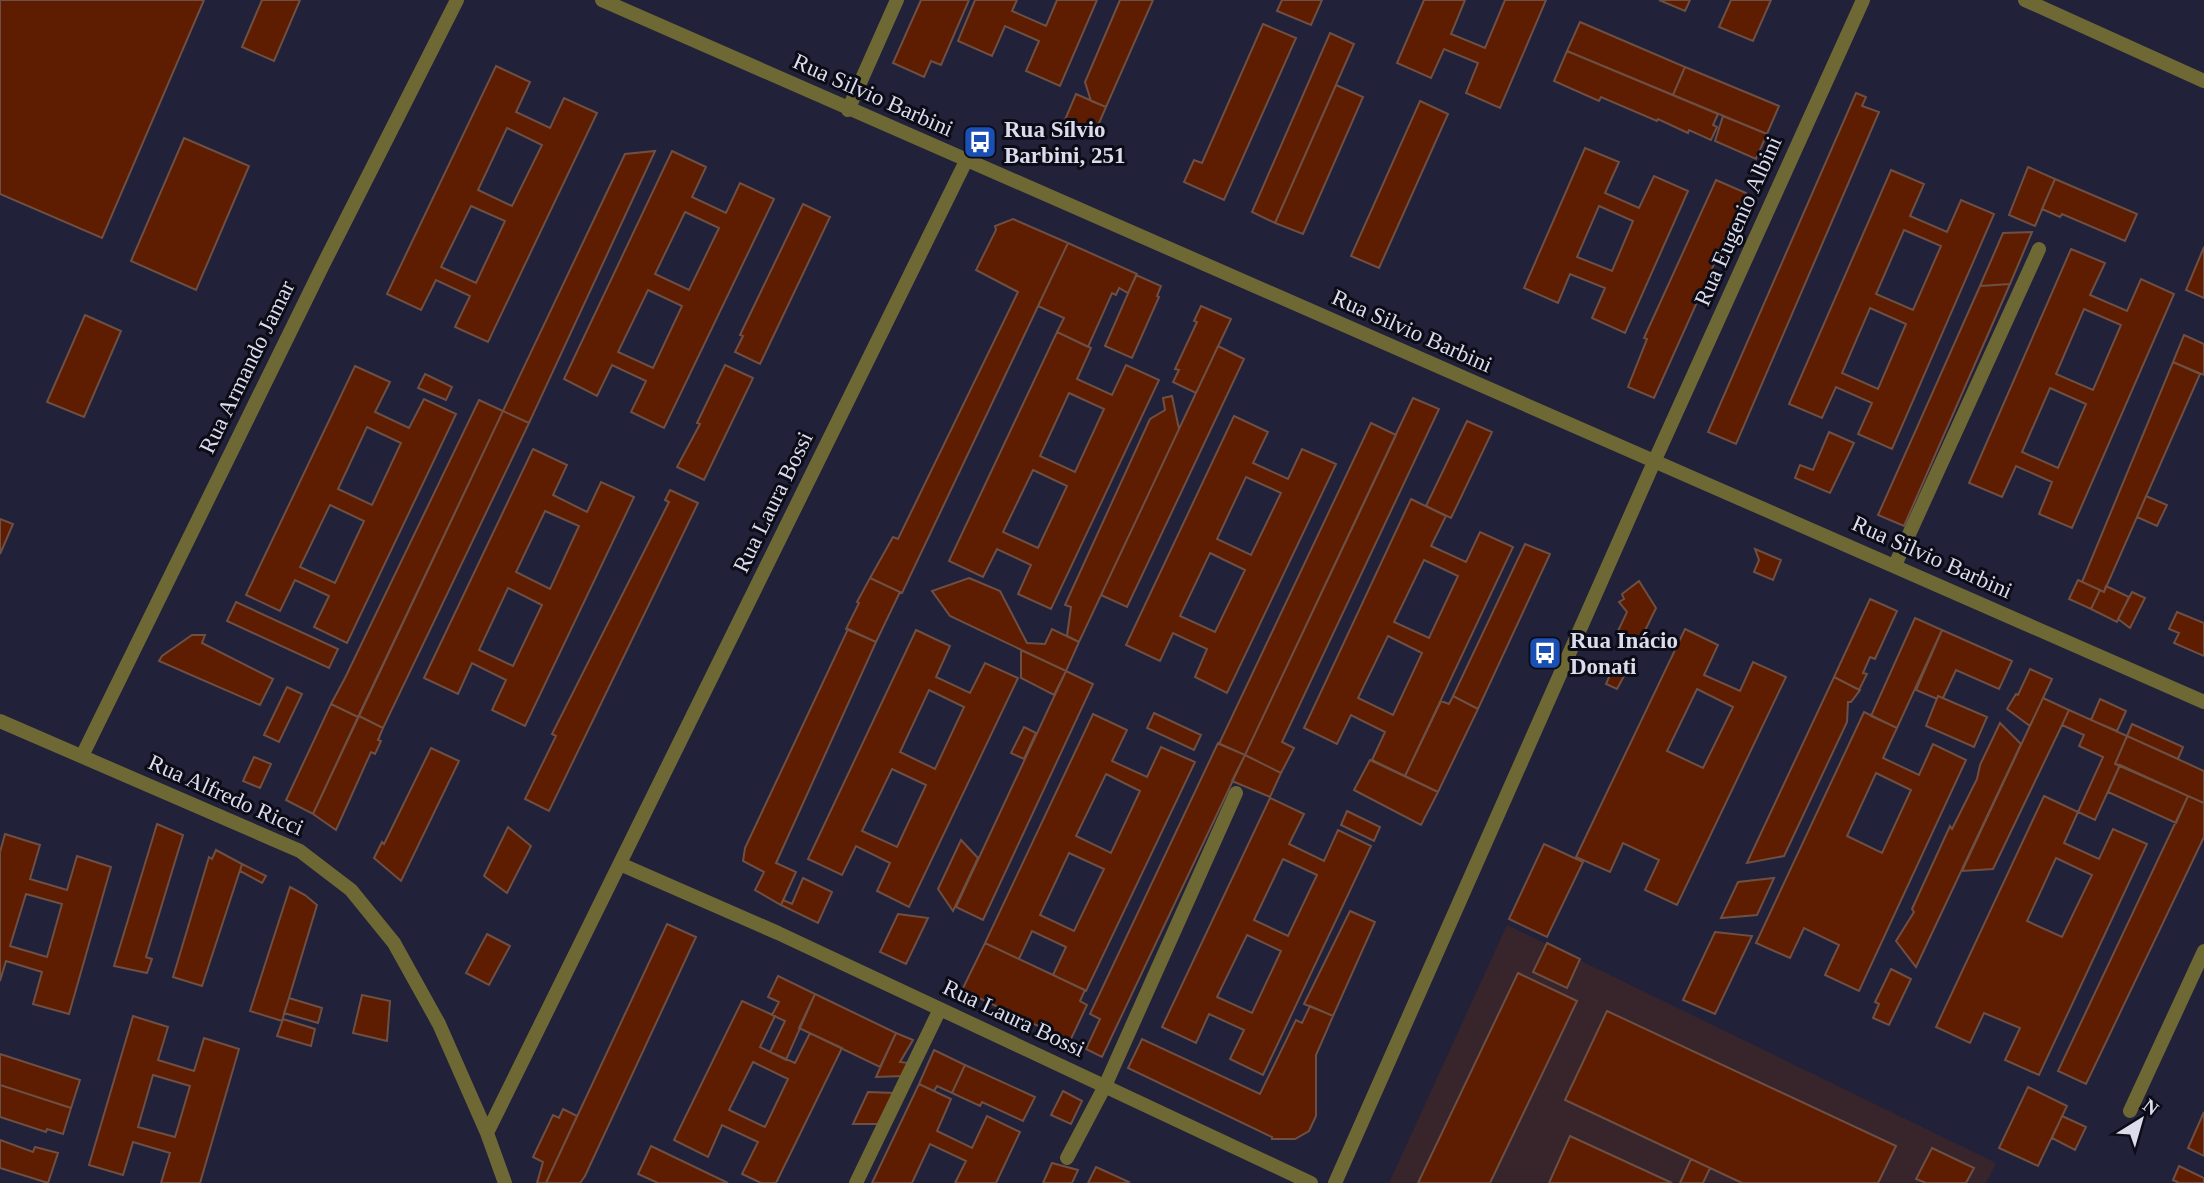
<svg xmlns="http://www.w3.org/2000/svg" width="2204" height="1183" font-family="'Times New Roman',serif">
	<rect width="100%" height="100%" fill="#21213a"/>
	<!-- education -->
	<path fill="#38252c" d="M1507 925 1996 1163 1986 1183H1389Z"/>
	<!-- building -->
	<path fill="#5e1d00" stroke="#6e4f43" stroke-width="2" fill-rule="evenodd" d="M0 0H204L102 238 0 194Z
		M262 0H300L274 61 242 47Z
		M921 0H969L941 65 931 61 924 77 893 63Z
		M975 0H1017L1012 11 1046 26 1057 0H1097L1060 86 1026 71 1039 41 1005 26 992 56 958 41Z
		M1120 0H1153L1106 107 1091 101 1085 82Z
		M1282 0H1322L1311 25 1277 11Z
		M1424 0H1465L1451 34 1485 48 1505 0H1546L1500 108 1466 93 1478 63 1444 49 1431 78 1397 63Z
		M1659 0H1690L1685 11Z
		M1731 0H1771L1753 41 1719 27Z
		M1580 22 1685 67 1673 95 1567 51Z
		M1263 24 1296 38 1224 200 1184 182 1194 160 1202 163Z
		M1330 33 1354 44 1275 223 1252 212Z
		M1567 51 1718 114 1713 125 1717 127 1711 140 1689 130 1688 133 1658 119 1657 121 1601 97 1599 101 1554 81Z
		M496 66 530 82 516 112 550 128 564 98 597 113 488 342 455 327 470 296 436 280 421 310 387 294ZM507 128 542 145 512 206 478 190ZM471 206 505 221 476 283 441 267Z
		M1685 67 1779 106 1767 134 1673 95Z
		M1336 85 1363 97 1303 234 1275 223Z
		M1856 93 1866 97 1862 106 1879 112 1736 444 1708 432Z
		M1076 94 1106 107 1094 135 1064 122Z
		M1420 101 1448 114 1379 268 1351 256Z
		M1723 116 1767 134 1756 159 1715 141Z
		M184 138 249 166 196 290 131 261Z
		M1585 148 1619 162 1605 193 1639 208 1654 176 1688 191 1625 333 1592 318 1605 288 1570 274 1558 303 1524 288ZM1599 206 1633 221 1612 271 1577 257Z
		M655 151 529 423 503 411 625 154Z
		M672 151 706 167 692 197 726 213 740 183 774 199 664 428 631 412 646 381 612 365 597 396 564 379ZM685 212 719 228 689 290 655 274ZM648 290 682 306 653 368 618 352Z
		M2028 167 2055 179 2035 226 2009 215Z
		M1891 170 1924 184 1910 216 1947 232 1961 200 1994 214 1892 449 1858 434 1872 403 1836 387 1822 418 1789 404ZM1904 230 1941 246 1913 310 1876 294ZM1870 308 1906 324 1878 389 1842 373Z
		M2055 179 2137 214 2125 241 2062 214 2060 217 2042 209Z
		M1716 180 1746 193 1654 398 1628 387 1647 339 1644 338Z
		M803 204 830 217 760 364 735 352 743 336 740 335Z
		M1013 219 1068 243 902 593 870 578 893 537 898 539 1018 292 976 270 996 230 995 226Z
		M2032 232 2010 284 1980 286 2003 233Z
		M1068 243 1137 274 1128 293 1119 288 1116 295 1112 293 1088 347 1057 332 1064 318 1038 306Z
		M2204 247V298L2186 290Z
		M2071 249 2105 263 2090 295 2127 311 2141 279 2174 294 2072 528 2039 514 2052 482 2016 466 2002 497 1969 483ZM2084 309 2121 325 2093 390 2056 374ZM2050 388 2086 404 2058 468 2022 452Z
		M1136 275 1161 286 1157 296 1159 297 1132 358 1105 346Z
		M2010 284 1904 526 1878 515 1980 286Z
		M1201 306 1231 319 1196 393 1173 382 1179 370 1175 369 1197 322 1194 321Z
		M85 315 121 331 84 417 47 402Z
		M1057 332 1091 348 1077 379 1112 395 1126 365 1159 380 1051 609 1018 594 1031 565 997 549 983 577 949 561ZM1069 393 1104 409 1075 472 1040 456ZM1033 470 1067 486 1038 548 1003 532Z
		M2184 335 2204 344V375L2173 362Z
		M1218 346 1244 359 1127 607 1101 595Z
		M2173 362 2200 374 2104 592 2082 582Z
		M725 365 753 378 704 480 677 467 700 424 697 423Z
		M355 366 390 382 375 412 409 428 424 399 456 414 347 643 314 627 329 596 295 580 280 611 246 595ZM367 427 401 443 372 505 338 489ZM330 505 364 521 335 583 300 567Z
		M425 374 452 387 446 400 418 388Z
		M1172 396 1179 429 1079 642 1067 636 1071 607 1065 605 1150 419 1165 410 1163 398Z
		M1413 398 1439 409 1282 742 1294 748 1281 773 1245 755Z
		M479 400 503 411 358 717 331 704 345 678Z
		M503 411 529 423 383 728 359 716Z
		M1234 416 1268 432 1253 463 1288 479 1302 449 1336 464 1227 693 1195 677 1207 649 1173 633 1160 661 1126 645ZM1246 477 1281 493 1251 555 1217 539ZM1210 553 1245 570 1215 632 1180 616Z
		M1467 421 1492 432 1451 518 1426 506Z
		M1371 423 1396 435 1245 755 1219 744Z
		M1829 432 1854 443 1830 493 1795 478 1800 465 1813 470Z
		M533 449 567 465 553 495 587 512 601 482 634 497 525 726 492 710 506 680 472 663 458 694 424 678ZM545 511 579 526 550 589 516 572ZM508 588 542 605 513 666 479 650Z
		M670 490 698 503 549 811 525 799 556 736 552 734 669 502 665 500Z
		M2146 496 2167 505 2157 526 2137 517Z
		M1411 499 1446 516 1431 546 1466 562 1480 532 1513 547 1405 776 1372 760 1385 732 1351 715 1337 744 1304 728ZM1424 560 1458 576 1429 638 1394 622ZM1388 636 1422 653 1393 715 1358 698Z
		M0 519 13 524 0 554Z
		M1525 544 1550 554 1478 709 1453 696Z
		M1755 549 1781 560 1773 580 1754 572 1759 560Z
		M870 578 900 592 876 642 846 629 859 603 857 602Z
		M969 578 1000 591 1027 643 1045 644 1052 629 1079 642 1066 671 950 616 932 591Z
		M2078 580 2100 590 2091 609 2069 599Z
		M1639 581 1656 608 1640 641 1618 631 1627 612 1619 602 1624 599 1622 594Z
		M2106 586 2129 597 2117 622 2091 609 2100 590 2104 592Z
		M2132 592 2145 598 2130 628 2118 619Z
		M1870 599 1897 611 1875 659 1870 657 1863 673 1867 674 1859 690 1834 677Z
		M236 602 338 649 329 668 227 621Z
		M2177 612 2204 623V656L2174 643 2179 633 2169 629Z
		M1915 618 1942 630 1897 728 1871 716Z
		M848 629 876 642 776 863 796 872 781 905 755 890 764 872 743 861 745 848Z
		M1685 629 1718 645 1704 675 1740 691 1753 662 1786 677 1677 905 1645 890 1659 860 1623 843 1610 872 1576 857ZM1697 689 1733 707 1703 768 1667 751Z
		M916 630 950 646 936 677 970 693 985 663 1018 678 909 907 877 891 890 863 856 846 842 875 808 859ZM929 690 964 707 935 769 900 752ZM892 769 926 785 897 847 862 831Z
		M1942 630 2012 661 1999 689 1956 670 1943 698 1938 696 1937 699 1916 690Z
		M192 635H205L202 643 273 679 260 705 159 661 162 656Z
		M1021 650 1066 671 1054 695 1021 678Z
		M2030 669 2052 679 2030 726 2007 709 2016 694 2018 695Z
		M1612 670 1624 676 1617 689 1606 684Z
		M1066 671 1093 684 983 920 956 907Z
		M1834 677 1860 690 1851 702H1848L1847 722 1784 856 1747 863Z
		M287 687 302 694 279 742 264 735Z
		M1453 696 1478 709 1438 792 1405 776 1441 701 1449 704Z
		M1938 696 1987 717 1974 747 1926 726Z
		M2043 698 2069 710 2062 725 1993 869 1962 871Z
		M2100 699 2126 711 2117 731 2091 720Z
		M331 704 358 717 313 814 286 800Z
		M2069 710 2127 736 2115 764 2120 765 2095 820 2078 812 2103 757 2079 746 2084 735 2062 725Z
		M1864 712 1897 728 1883 758 1919 775 1933 744 1966 760 1859 991 1825 975 1839 945 1804 928 1790 958 1756 943ZM1876 773 1911 790 1882 853 1847 836Z
		M1154 713 1201 735 1194 750 1147 728Z
		M1093 714 1127 730 1112 761 1147 777 1161 747 1195 762 1086 991 1053 975 1066 947 1032 931 1019 959 985 943ZM1106 774 1140 791 1111 853 1076 836ZM1069 853 1104 869 1074 931 1040 915Z
		M359 716 383 728 378 740 381 741 375 754 371 752 336 830 313 814Z
		M2000 723 2021 744 1916 967 1896 941 1914 912 1912 909 1950 826 1952 829 1977 779 1980 765Z
		M2132 724 2183 747 2178 759 2127 736Z
		M1024 727 1036 733 1024 759 1011 753Z
		M2127 736 2204 771V803L2115 764Z
		M1218 743 1245 755 1102 1057 1086 1049 1100 1019 1090 1014Z
		M431 748 459 761 401 881 374 858 382 842 384 844Z
		M1245 755 1281 773 1270 797 1232 781Z
		M254 757 271 764 260 788 243 781Z
		M1370 760 1438 792 1421 825 1354 790Z
		M2120 765 2188 796 2176 823 2108 792Z
		M2044 796 2078 812 2064 843 2099 859 2113 829 2147 844 2039 1075 2005 1060 2020 1028 1984 1013 1970 1043 1936 1027ZM2056 858 2092 875 2062 937 2027 921Z
		M2188 796 2204 803V837L2086 1084 2058 1071Z
		M1270 798 1304 814 1289 844 1324 861 1338 830 1371 846 1263 1075 1230 1059 1244 1030 1209 1014 1196 1043 1162 1027ZM1283 859 1317 875 1288 936 1254 920ZM1247 935 1281 951 1252 1013 1217 997Z
		M1347 811 1380 827 1374 841 1341 825Z
		M157 824 183 835 146 957 152 959 147 973 114 966Z
		M508 827 531 846 507 893 484 876Z
		M5 834 40 845 30 879 67 890 77 856 111 867 69 1014 33 1004 42 972 6 961 0 981V852ZM26 894 62 904 47 957 10 946Z
		M961 840 978 858 953 911 938 889Z
		M1544 844 1583 862 1547 937 1509 919Z
		M216 850 242 864 202 986 173 977 209 857 212 859Z
		M242 864 266 876 262 883 240 871Z
		M803 878 832 892 818 923 781 905 783 900 792 904Z
		M1774 878 1757 915 1721 918 1738 882Z
		M290 887 305 895 317 905 282 1021 250 1011Z
		M1350 911 1375 922 1333 1016 1304 1004Z
		M898 914 928 918 906 964 880 952Z
		M667 924 696 937 585 1176 580 1183H546Z
		M1715 932 1752 936 1715 1014 1683 1000Z
		M487 934 510 946 489 985 466 973Z
		M985 943 1085 990 1080 1001 1087 1005 1070 1041 962 990Z
		M1547 943 1580 959 1567 988 1533 972Z
		M1891 969 1911 979 1889 1025 1873 1018 1879 1004 1875 1002Z
		M1518 973 1577 1001 1490 1183H1418Z
		M778 976 815 994 786 1060 770 1052 785 1021 772 1015 779 1002 768 997Z
		M815 994 896 1033 880 1067 799 1028Z
		M362 995 390 1001 387 1041 353 1033Z
		M289 998 322 1008 318 1023 284 1013Z
		M742 1001 775 1016 760 1047 770 1052 795 1063 810 1033 842 1048 776 1183H761L742 1174 758 1142 722 1125 708 1157 674 1140ZM753 1062 788 1079 765 1127 729 1110Z
		M1310 1006 1333 1016 1316 1055V1116L1309 1131 1295 1139H1272V1137L1128 1068 1142 1039 1260 1094 1296 1020 1302 1023Z
		M1607 1011 1896 1146 1878 1183H1742L1565 1100Z
		M133 1016 168 1027 158 1060 194 1071 204 1038 239 1049 200 1183H161L170 1153 133 1142 123 1175 89 1165ZM153 1075 190 1086 175 1137 138 1127Z
		M283 1019 315 1029 311 1046 277 1036Z
		M896 1033 913 1040 900 1062 909 1063 903 1076 876 1077Z
		M934 1050 965 1065 952 1093 937 1086 934 1091 919 1084Z
		M0 1054 80 1080 71 1108 0 1085Z
		M965 1065 1035 1097 1023 1121 982 1102 980 1106 952 1093Z
		M919 1084 951 1099 937 1131 972 1148 987 1116 1020 1132 996 1183H955L966 1161 930 1144 912 1183H872Z
		M0 1085 71 1108 63 1134 47 1129 46 1132 0 1117Z
		M2028 1087 2067 1106 2038 1166 1999 1148Z
		M1063 1091 1082 1101 1071 1124 1051 1115Z
		M868 1092 894 1093 878 1124H853Z
		M563 1109 577 1116 546 1183H537L543 1162 533 1157 553 1115 559 1118Z
		M2204 1112V1156L2188 1148Z
		M2062 1116 2086 1127 2075 1150 2052 1138Z
		M1570 1136 1672 1183H1549Z
		M0 1140 33 1152 35 1147 58 1153 48 1183 0 1168Z
		M651 1146 728 1183H658L638 1174Z
		M1932 1148 1974 1168 1966 1183H1926L1916 1179Z
		M1691 1159 1710 1168 1703 1183H1680Z
		M1052 1163 1078 1170 1072 1183H1043Z
		M2179 1166 2204 1178V1183H2179L2173 1180Z
		M1096 1167 1129 1182 1128 1183H1088Z"/>
	<g fill="none" stroke-linecap="round" stroke-linejoin="round">
		<!-- minor -->
		<path stroke="#6e6834" stroke-width="14" d="M602 0 2204 702
			M2025 0 2204 81
			M848 110 897 0
			M1895 565 2039 249
			M0 721 300 851 351 890 394 943 439 1024 487 1133 505 1183
			M82 756 323 265 457 0
			M620 864 778 933 1311 1183
			M2130 1111 2204 951
			M487 1133 966 161
			M1067 1158 1105 1086 1236 793
			M856 1183 940 1009
			M1335 1183 1654 462 1863 0"/>
	</g>
	<!-- icons -->
	<defs>
		<symbol id="bus-square" viewBox="-11 -11 22 22"><rect x="-9" y="-9" width="18" height="18" rx="4" fill="#1a4fb4" stroke="#0c0c17"/><path d="M-5-6H5V4H4V6H2V4H-2V6H-4V4H-5ZM-3.5-4V0h7V-4ZM-3.5 1.2v1.5H-2V1.2ZM2 1.2v1.5H3.5V1.2Z" fill="#fff"/></symbol>
	</defs>
	<g fill-rule="evenodd">
		<use href="#bus-square" x="961" y="123" width="38" height="38"/>
		<use href="#bus-square" x="1526" y="634" width="38" height="38"/>
	</g>
	<g text-anchor="middle" dominant-baseline="central" stroke-width="6" stroke-linejoin="round" paint-order="stroke">
		<!-- street labels -->
		<g font-size="23" fill="#dbdced" stroke="#0c0c17">
			<text transform="translate(873 95) rotate(24)">Rua Silvio Barbini</text>
			<text transform="translate(1738 221) rotate(-66)">Rua Eugenio Albini</text>
			<text transform="translate(1412 331) rotate(24)">Rua Silvio Barbini</text>
			<text transform="translate(247 367) rotate(-64)">Rua Armando Jamar</text>
			<text transform="translate(773 502) rotate(-64)">Rua Laura Bossi</text>
			<text transform="translate(1932 557) rotate(24)">Rua Silvio Barbini</text>
			<text transform="translate(226 795) rotate(24)">Rua Alfredo Ricci</text>
			<text transform="translate(1014 1018) rotate(25)">Rua Laura Bossi</text>
		</g>
		<!-- poi labels -->
		<g font-size="23" font-weight="bold" fill="#dbdced" stroke="#0c0c17" text-anchor="start">
			<text x="1004" y="129">Rua Sílvio<tspan x="1004" dy="26">Barbini, 251</tspan></text>
			<text x="1570" y="640">Rua Inácio<tspan x="1570" dy="26">Donati</tspan></text>
		</g>
	</g>
	<!-- north arrow -->
	<g transform="translate(2141 1120) rotate(37)" stroke="#0c0c17" stroke-width="5" paint-order="stroke">
	<path d="M0-5L12 26L0 18L-12 26Z" fill="#dbdced"/>
	<text y="-10" font-size="19" font-weight="bold" text-anchor="middle" fill="#dbdced">N</text>
	</g>
</svg>
